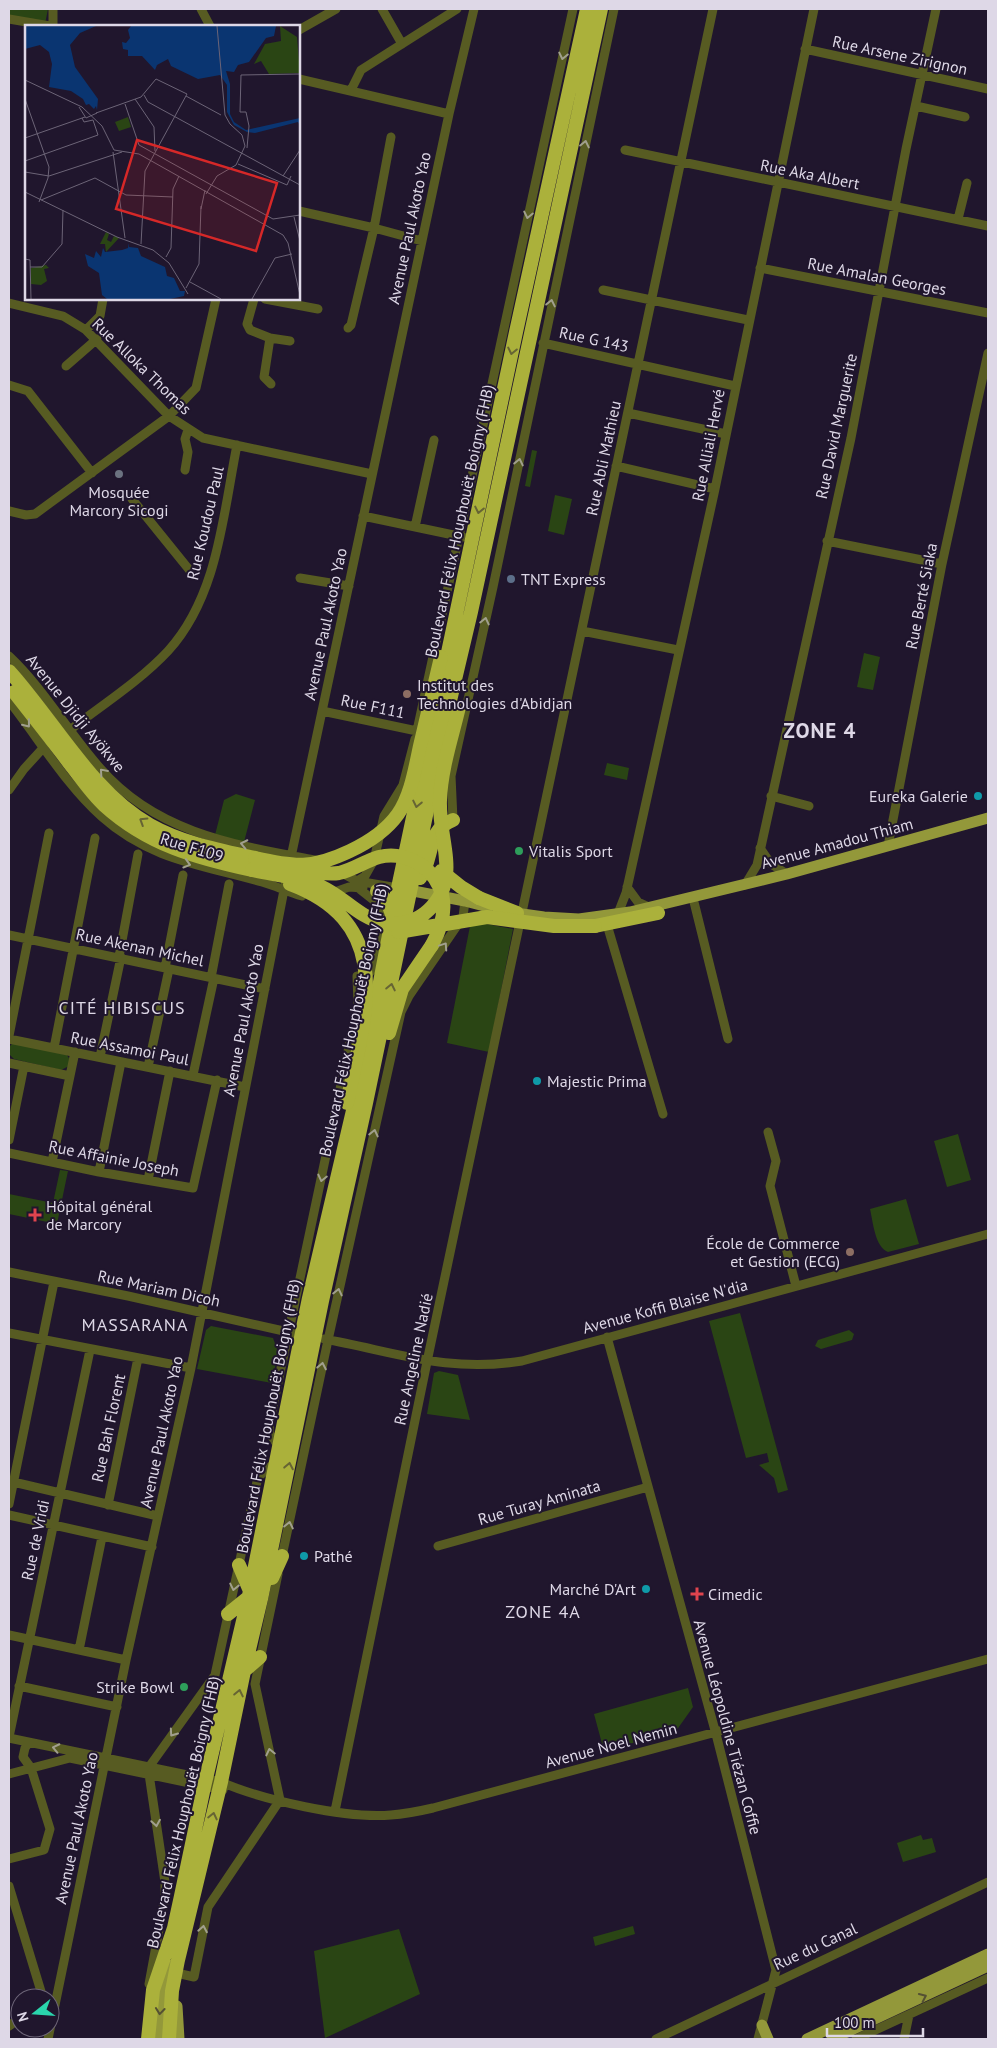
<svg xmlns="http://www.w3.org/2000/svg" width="997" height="2048" font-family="'PT Sans',sans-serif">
	<rect width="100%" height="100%" fill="#20162d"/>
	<!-- green -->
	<path fill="#2a4514" d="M9 9H48L45 24 9 16Z
		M532 450 537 451 530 487 525 486Z
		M555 495 572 499 564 535 548 531Z
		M864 653 880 657 873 690 857 687Z
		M607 763 629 768 627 780 604 775Z
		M236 794 255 800 244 842 215 835 224 800Z
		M471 921 513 929 489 1052 447 1043Z
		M13 1043 67 1055 70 1060 69 1066 61 1070 14 1059 9 1054V1047Z
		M958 1134 971 1180 947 1187 934 1141Z
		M60 1170 68 1171 57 1224 9 1214V1194L53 1203Z
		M906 1199 919 1244 888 1252C875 1247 873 1222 870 1209Z
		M740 1313 788 1490 778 1493 774 1478 759 1465 769 1462 767 1453 746 1458 709 1321Z
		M211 1326 273 1338 278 1352 272 1383 197 1369 206 1330Z
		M849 1330 854 1334 852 1340 821 1349 815 1346 818 1340Z
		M439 1371 458 1375 470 1420 427 1414 434 1373Z
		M688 1688 693 1707 676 1731 604 1751 594 1714Z
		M921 1835 923 1840 932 1838 936 1852 903 1862 897 1843Z
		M633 1926 635 1934 595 1946 593 1937Z
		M399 1929 420 1994 325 2038 314 1951Z"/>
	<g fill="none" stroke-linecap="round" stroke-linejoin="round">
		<!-- minor -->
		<path stroke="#575b22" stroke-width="9" d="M201 9 210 26
			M382 9 402 44
			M9 19 50 26
			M53 26V9
			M299 30 336 9
			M805 49 988 89
			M299 79 449 114
			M351 90 361 70 457 9
			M916 106 965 117
			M625 150 988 226
			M299 211 374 228 422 241
			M958 219 967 183
			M760 268 988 313
			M603 290 748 320
			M254 299 247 324 250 330 270 338 290 341
			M265 299 318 309
			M9 303 63 316 86 330 169 416 203 438 372 474
			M348 328 351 325 374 228 391 137
			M86 330 100 316 103 299
			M270 338 264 377 271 384
			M543 343 735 386
			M66 366 97 339
			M9 385 28 391 92 473
			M628 413 726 434
			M616 466 715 489
			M185 470 188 452 185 439 188 430
			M132 499 191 572
			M9 511 26 515 35 514 169 416 196 388 216 299
			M363 516 463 537
			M415 527 434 440
			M827 541 942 564
			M300 578 349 586
			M582 631 678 650
			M9 656C44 689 68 732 100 768 156 833 235 845 315 860
			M9 701C39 739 66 785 102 817 150 860 203 865 262 882 276 886 288 892 302 896
			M322 711 417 731
			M418 726 573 9
			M70 730C102 705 140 681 168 651 218 596 223 515 237 445
			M9 790 24 769 44 747
			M771 796 809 806
			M453 820 451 776 493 587 614 9
			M888 846 942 564 988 353
			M760 848 771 864 787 874
			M340 872 357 881 398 888
			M357 881 365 876 374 860 384 816 403 785 415 739
			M745 885 757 865 851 438 906 149 936 9
			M627 887 638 902 649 907
			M329 894 349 887 363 888
			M693 898 728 1039
			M614 915 619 911 626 893 715 489 814 9
			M608 928 663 1114
			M9 935 265 989
			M119 957 138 854
			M165 968 183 875
			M211 978 229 884
			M9 1036 49 833
			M9 1039 245 1087
			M54 1048 95 838
			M100 1057 121 957
			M9 1063 70 1076
			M148 1067 169 969
			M193 1075 214 978
			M768 1132 776 1161 770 1186 796 1286
			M9 1140 24 1066
			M9 1153 99 1172 193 1188 217 1080
			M52 1162 75 1052
			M99 1172 121 1062
			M148 1180 170 1071
			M9 1272 128 1296 306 1336
			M9 1333 191 1368
			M607 1337 716 1734 776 1970 758 2039
			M324 1339C396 1352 447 1373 522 1361L988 1234
			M279 1447 270 1434 269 1425 358 1004 357 976 369 973 374 968 383 911 381 906 357 887
			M9 1481 158 1516
			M9 1504 54 1282
			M108 1505 138 1358
			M9 1515 152 1547
			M438 1546 648 1487
			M281 1561 328 1340 401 1012 409 996 463 917 465 901
			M9 1635 126 1660
			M79 1650 102 1537
			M19 1686 117 1707
			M9 1737 90 1350
			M9 1738 221 1782C262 1800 347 1819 391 1815 406 1814 420 1811 433 1808L988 1659
			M149 1767 215 1675 258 1477 276 1462
			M9 1774 70 1758 223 1790
			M149 1774 165 1882V1897L149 1984
			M335 1811 428 1357 713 9
			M9 1859 44 1850 50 1829 31 1768 23 1757 25 1748 29 1742
			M9 1886 43 1998
			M181 1974 194 1977 208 1907 280 1800 255 1684 278 1574
			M9 2026 20 2018
			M48 2039 126 1660 191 1368 284 890 449 114 474 9
			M656 2039 988 1882
			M856 2039 988 1978
			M904 2039 909 2015"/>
		<!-- major -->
		<path stroke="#93983a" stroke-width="11" d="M403 889 465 901 488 907
			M508 912 544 917 579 919 630 912 787 874 988 818
			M177 2006 179 2039
			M762 2025 768 2039
			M158 2039 167 1964
			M807 2039 988 1954
			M832 2039 988 1966"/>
		<!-- highway -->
		<path stroke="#abb13b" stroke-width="14" d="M9 671C54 720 91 792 150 825 182 843 219 850 255 858
			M14 692C33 716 52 740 70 764 81 778 92 794 104 805 148 845 197 858 252 870
			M420 878C434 858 426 830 453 820
			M377 891 387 901 393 917
			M479 898 517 913
			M595 926 658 913
			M389 1033 402 989 432 945
			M239 1565 250 1591
			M272 1578 282 1556
			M228 1614 249 1597
			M244 1671 260 1657
			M148 2039 153 1990 174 1928 181 1896 204 1787 250 1591 309 1298 366 1055 398 888 516 332 587 9
			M169 2039 172 1991 178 1960 221 1782 244 1671 261 1599 322 1301 366 1103 449 705 471 612 601 9"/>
		<!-- highway-bridge -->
		<path stroke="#abb13b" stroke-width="14" d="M255 858C295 867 312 869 350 851 369 842 386 831 398 814 411 795 415 769 420 746 427 716 434 687 441 657
			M302 869C314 872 327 875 339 873 353 870 365 861 379 857 402 851 429 864 439 886 448 906 442 927 432 945
			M252 870C275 875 301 877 322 887 344 897 359 918 384 923 398 926 413 922 424 914 464 882 438 842 440 800 441 769 452 737 459 707
			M441 871 461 887 479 898
			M290 884C399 925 364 1017 347 1103
			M398 932 487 917 554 926H595"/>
	</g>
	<!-- one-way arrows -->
	<defs><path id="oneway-chevron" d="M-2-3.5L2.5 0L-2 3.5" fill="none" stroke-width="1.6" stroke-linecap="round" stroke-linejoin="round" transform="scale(1.25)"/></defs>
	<g stroke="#a1a08e">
		<use href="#oneway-chevron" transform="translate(563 56) rotate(102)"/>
		<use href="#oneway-chevron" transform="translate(585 144) rotate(-78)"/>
		<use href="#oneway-chevron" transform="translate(528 215) rotate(102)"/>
		<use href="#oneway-chevron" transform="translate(551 303) rotate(-78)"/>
		<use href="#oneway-chevron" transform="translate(519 462) rotate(-78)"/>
		<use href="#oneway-chevron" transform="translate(485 621) rotate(-77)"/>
		<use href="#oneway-chevron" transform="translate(27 724) rotate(52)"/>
		<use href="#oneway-chevron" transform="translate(103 772) rotate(-131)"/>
		<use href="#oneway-chevron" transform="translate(244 844) rotate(-168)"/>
		<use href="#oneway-chevron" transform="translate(187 864) rotate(17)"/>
		<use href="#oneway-chevron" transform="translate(444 946) rotate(-56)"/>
		<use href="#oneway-chevron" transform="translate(374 1133) rotate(-77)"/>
		<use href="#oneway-chevron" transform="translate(322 1178) rotate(103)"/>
		<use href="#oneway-chevron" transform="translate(338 1292) rotate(-77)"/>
		<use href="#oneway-chevron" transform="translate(322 1366) rotate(-79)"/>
		<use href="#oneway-chevron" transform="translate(289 1525) rotate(-78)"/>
		<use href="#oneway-chevron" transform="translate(234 1587) rotate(102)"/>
		<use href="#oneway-chevron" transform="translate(173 1733) rotate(125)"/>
		<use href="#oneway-chevron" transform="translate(56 1748) rotate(-168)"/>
		<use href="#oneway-chevron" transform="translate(270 1752) rotate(-103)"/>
		<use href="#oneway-chevron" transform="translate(156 1823) rotate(81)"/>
		<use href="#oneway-chevron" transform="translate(203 1929) rotate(-80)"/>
	</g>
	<g stroke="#666434">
		<use href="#oneway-chevron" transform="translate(512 351) rotate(102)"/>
		<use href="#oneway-chevron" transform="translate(479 510) rotate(102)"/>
		<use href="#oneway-chevron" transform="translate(417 804) rotate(102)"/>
		<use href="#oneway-chevron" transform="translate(143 821) rotate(-148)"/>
		<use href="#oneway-chevron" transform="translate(391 987) rotate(-78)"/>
		<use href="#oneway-chevron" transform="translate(289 1466) rotate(-79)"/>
		<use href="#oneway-chevron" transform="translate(239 1693) rotate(-78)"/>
		<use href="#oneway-chevron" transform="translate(213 1816) rotate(-77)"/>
	</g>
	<g stroke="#545033">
		<use href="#oneway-chevron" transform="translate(923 1997) rotate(-25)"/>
		<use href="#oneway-chevron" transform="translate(160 2011) rotate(96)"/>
	</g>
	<!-- markers -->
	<circle fill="#6b7280" stroke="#20162d" stroke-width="2" cx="119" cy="474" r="5"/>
	<circle fill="#5c6f8a" stroke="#20162d" stroke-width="2" cx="511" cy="579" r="5"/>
	<g fill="#8d6e63" stroke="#20162d" stroke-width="2">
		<circle cx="407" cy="694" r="5"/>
		<circle cx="850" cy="1252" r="5"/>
	</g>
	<g fill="#0f9aa8" stroke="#20162d" stroke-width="2">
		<circle cx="978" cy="796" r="5"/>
		<circle cx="537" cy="1081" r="5"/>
		<circle cx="304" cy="1556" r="5"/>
		<circle cx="646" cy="1589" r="5"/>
	</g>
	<g fill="#2e9e5b" stroke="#20162d" stroke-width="2">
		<circle cx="519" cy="851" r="5"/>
		<circle cx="184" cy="1687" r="5"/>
	</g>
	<g fill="#e0444e" stroke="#20162d" stroke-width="2">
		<path d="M32.5 1207.5h5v5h5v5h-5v5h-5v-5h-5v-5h5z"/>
		<path d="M694.5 1586.5h5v5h5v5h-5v5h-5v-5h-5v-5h5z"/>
	</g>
	<g text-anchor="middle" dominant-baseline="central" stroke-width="4" stroke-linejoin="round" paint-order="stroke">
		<!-- street labels -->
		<g font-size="16" fill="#ded8e7" stroke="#20162d">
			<text transform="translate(900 55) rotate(12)">Rue Arsene Zirignon</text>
			<text transform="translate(810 174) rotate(11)">Rue Aka Albert</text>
			<text transform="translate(409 228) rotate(-78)">Avenue Paul Akoto Yao</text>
			<text transform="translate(877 276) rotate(11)">Rue Amalan Georges</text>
			<text transform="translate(594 339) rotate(12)">Rue G 143</text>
			<text transform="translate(142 366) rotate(44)">Rue Alloka Thomas</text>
			<text transform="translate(836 426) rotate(-78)">Rue David Marguerite</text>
			<text transform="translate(708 445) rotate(-79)">Rue Alliali Hervé</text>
			<text transform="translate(603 458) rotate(-78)">Rue Abli Mathieu</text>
			<text transform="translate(459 521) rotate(-78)">Boulevard Félix Houphouët Boigny (FHB)</text>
			<text transform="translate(205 523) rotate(-77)">Rue Koudou Paul</text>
			<text transform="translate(921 596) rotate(-79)">Rue Berté Siaka</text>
			<text transform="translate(325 624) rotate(-78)">Avenue Paul Akoto Yao</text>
			<text transform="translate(373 706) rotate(12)">Rue F111</text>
			<text transform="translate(76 713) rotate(51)">Avenue Djidji Ayökwe</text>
			<text transform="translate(837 843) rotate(-15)">Avenue Amadou Thiam</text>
			<text transform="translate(192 847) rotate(17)">Rue F109</text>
			<text transform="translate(140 947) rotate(12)">Rue Akenan Michel</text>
			<text transform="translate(243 1020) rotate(-79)">Avenue Paul Akoto Yao</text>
			<text transform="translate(353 1020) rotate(-78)">Boulevard Félix Houphouët Boigny (FHB)</text>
			<text transform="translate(130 1048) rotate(11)">Rue Assamoi Paul</text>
			<text transform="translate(114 1158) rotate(11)">Rue Affainie Joseph</text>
			<text transform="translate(159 1288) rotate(12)">Rue Mariam Dicoh</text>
			<text transform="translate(665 1306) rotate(-15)">Avenue Koffi Blaise N'dia</text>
			<text transform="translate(413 1359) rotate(-78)">Rue Angeline Nadié</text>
			<text transform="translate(268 1416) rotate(-79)">Boulevard Félix Houphouët Boigny (FHB)</text>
			<text transform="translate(108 1428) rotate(-78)">Rue Bah Florent</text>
			<text transform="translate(161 1432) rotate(-78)">Avenue Paul Akoto Yao</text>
			<text transform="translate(539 1502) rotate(-16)">Rue Turay Aminata</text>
			<text transform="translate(35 1540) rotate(-78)">Rue de Vridi</text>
			<text transform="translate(728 1727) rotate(75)">Avenue Léopoldine Tiézan Coffie</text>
			<text transform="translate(611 1745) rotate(-15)">Avenue Noel Nemin</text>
			<text transform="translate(183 1812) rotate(-77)">Boulevard Félix Houphouët Boigny (FHB)</text>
			<text transform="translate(76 1828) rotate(-78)">Avenue Paul Akoto Yao</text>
			<text transform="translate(815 1946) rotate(-25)">Rue du Canal</text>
		</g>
		<!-- poi labels -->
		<g font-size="16" fill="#ded8e7" stroke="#20162d" text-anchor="start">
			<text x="119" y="492" text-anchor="middle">Mosquée<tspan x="119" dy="18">Marcory Sicogi</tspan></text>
			<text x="521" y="579">TNT Express</text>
			<text x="417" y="685">Institut des<tspan x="417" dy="18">Technologies d'Abidjan</tspan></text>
			<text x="968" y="796" text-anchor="end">Eureka Galerie</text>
			<text x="529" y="851">Vitalis Sport</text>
			<text x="547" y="1081">Majestic Prima</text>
			<text x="46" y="1206">Hôpital général<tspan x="46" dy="18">de Marcory</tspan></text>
			<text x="840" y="1243" text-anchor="end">École de Commerce<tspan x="840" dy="18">et Gestion (ECG)</tspan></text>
			<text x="314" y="1556">Pathé</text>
			<text x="636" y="1589" text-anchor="end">Marché D'Art</text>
			<text x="708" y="1594">Cimedic</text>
			<text x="174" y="1687" text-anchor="end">Strike Bowl</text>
		</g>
		<!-- neighbourhood labels -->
		<g font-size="18" letter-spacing="1" fill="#ded8e7" stroke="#20162d">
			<text x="122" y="1007">CITÉ HIBISCUS</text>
			<text x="135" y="1324">MASSARANA</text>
			<text x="543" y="1611">ZONE 4A</text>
		</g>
		<!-- district labels -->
		<g font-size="21" font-weight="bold" letter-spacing="1" fill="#ded8e7" stroke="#20162d">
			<text x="820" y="730">ZONE 4</text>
		</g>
	</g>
	<!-- overview -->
	<g transform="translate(25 25)">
		<rect width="275" height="275" fill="#20162d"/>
		<path d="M255 1 272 12 275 48 244 49 236 36 229 39 240 19 256 16ZM103 92 106 102 94 106 90 97ZM81 207 84 209 82 215 86 217 89 211 94 213 81 227 80 219H75ZM21 240 24 243 19 244 22 256 16 260 6 259V243Z" fill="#2a4514"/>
		<path d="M0 1H71L55 8 45 20 50 42 73 74 72 85 71 81 69 84 64 79 61 80 58 74 46 66 24 62 27 39 24 27 15 20 0 24ZM106 1H251L249 11 241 13 224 37 213 40 209 47 201 46 205 59V89L209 97 221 105 275 93V101L273 97 230 108 222 107 209 100 202 87V60L195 50 173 54 146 41 143 34 132 40 130 45 117 31H103V25L98 24 97 17 101 18 105 13 103 5ZM104 218V222L113 223 116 231 140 242 142 251 149 253 155 266H160L159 271 145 274H82L77 270 74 248 63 241 60 229 69 233 71 226 76 232 78 223 80 227 97 225 103 223Z" fill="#0a3571"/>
		<path fill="none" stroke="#6c6477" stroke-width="1" d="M0 55 57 82 77 101 89 125 114 129 258 210 263 218 275 270M119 70 123 77 275 160M161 71 196 90M0 74 24 142 23 153 14 177M110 74 129 102 130 126M100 79 114 120 248 194 275 190M54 82 61 93 72 88M71 88 116 72 131 54 162 69 120 146 116 219M0 113 60 92M222 123 224 101 221 87H215L216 50 275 49M88 127 100 213M0 136 73 110 68 95 59 97 57 93M213 139 262 160 266 151M0 147 24 151 97 127M258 151 275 125M0 167 92 212 128 225 144 238 163 269M181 169 192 151 211 140 220 121 217 110 205 99 200 90 192 1M16 175 70 153 101 170 148 172M176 184 180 165M269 192 275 216M141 232 146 223 148 164 154 151M0 234 5 235 6 274M5 242H17L37 219 38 185M165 257 196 274M161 263 174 239 176 181M227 274 250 233 267 229"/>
		<path fill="#d62828" fill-opacity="0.15" stroke="#d62828" stroke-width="2.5" d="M112 115 252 158 231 226 91 184Z"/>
		<rect width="275" height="275" fill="none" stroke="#ded8e7" stroke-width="2.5"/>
	</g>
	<!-- border -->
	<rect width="997" height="2048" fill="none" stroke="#ded8e7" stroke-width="20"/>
	<!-- north arrow -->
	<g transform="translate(35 2013) rotate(253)"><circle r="24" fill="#20162d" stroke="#6c6477"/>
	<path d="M0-4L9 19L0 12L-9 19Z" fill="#2ad5ac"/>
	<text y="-8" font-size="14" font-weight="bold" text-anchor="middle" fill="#ded8e7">N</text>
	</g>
	<!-- scale -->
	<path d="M827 2028v8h96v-8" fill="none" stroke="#ded8e7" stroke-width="2.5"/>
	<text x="834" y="2028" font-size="15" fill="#ded8e7" stroke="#20162d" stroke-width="4" paint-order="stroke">100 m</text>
</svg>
